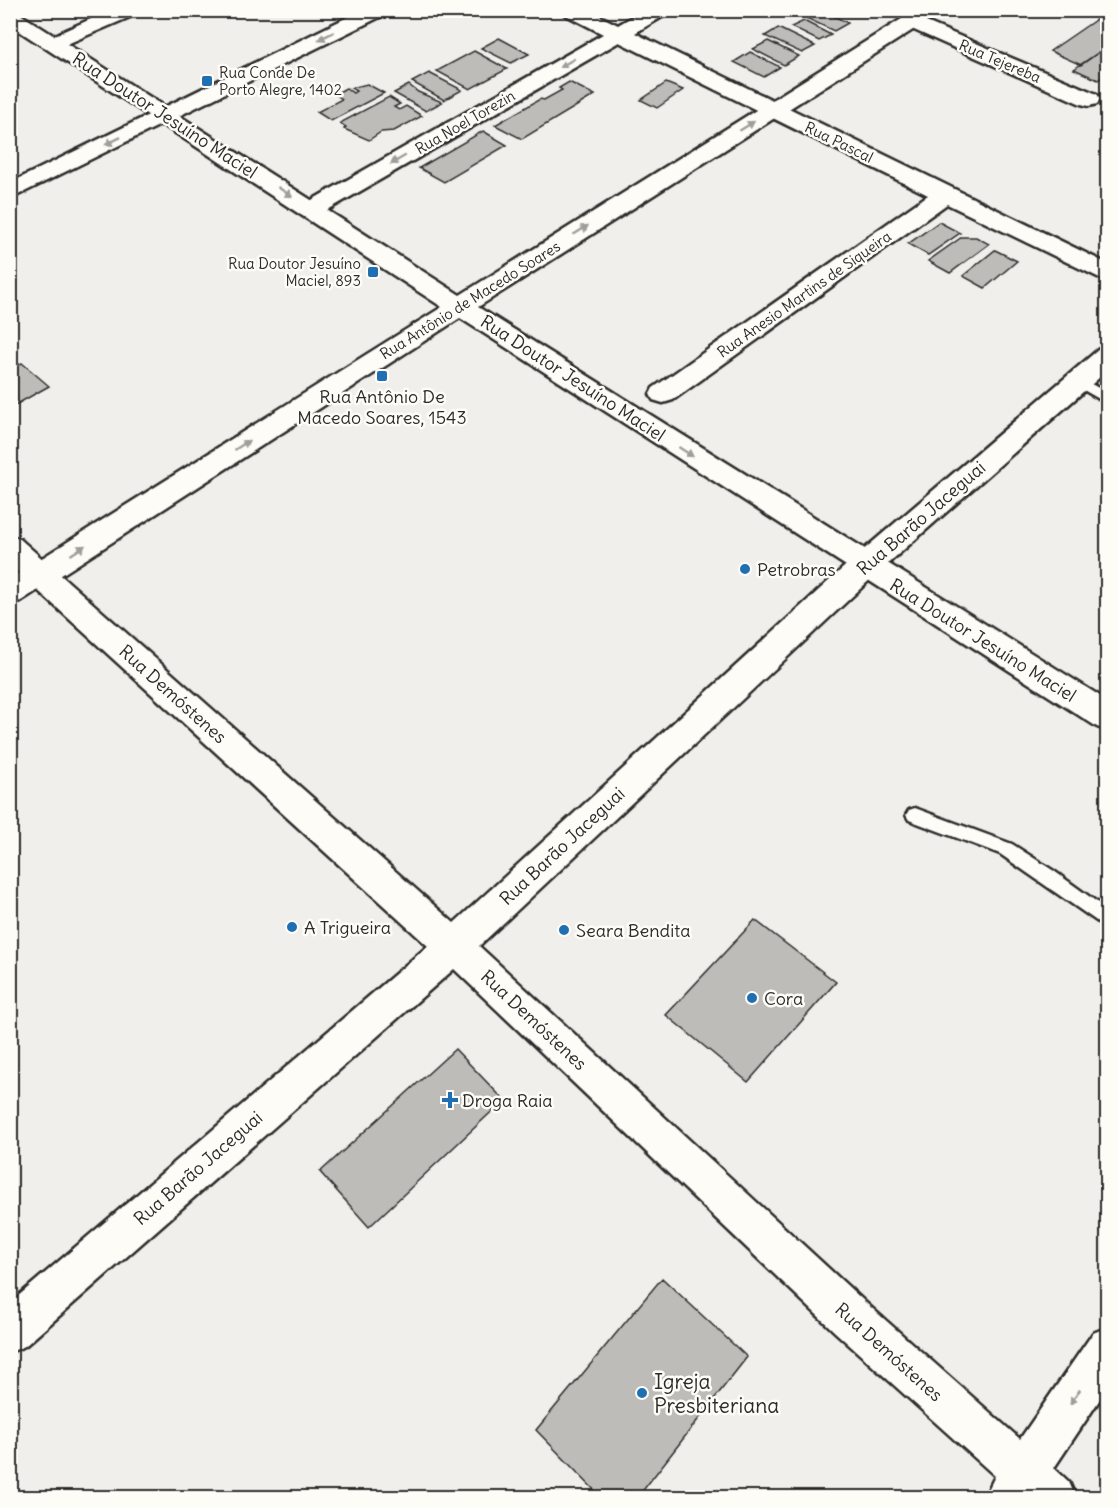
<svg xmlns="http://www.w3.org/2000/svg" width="1118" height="1508" font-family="Delius,sans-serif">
	<rect width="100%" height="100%" fill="#f0efeb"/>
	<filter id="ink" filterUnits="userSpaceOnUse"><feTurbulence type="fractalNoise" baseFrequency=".0167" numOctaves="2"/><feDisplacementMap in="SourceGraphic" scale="12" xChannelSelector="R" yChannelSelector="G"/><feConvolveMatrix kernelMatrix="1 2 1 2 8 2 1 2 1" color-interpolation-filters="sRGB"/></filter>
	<g filter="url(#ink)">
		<!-- building -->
		<path fill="#bdbcb8" stroke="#2b2b2b" stroke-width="1.5" d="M819 10H822L848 23 834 31 806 18Z
			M1104 14 1108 16V46L1081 65 1050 51Z
			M804 21 831 35 819 41 791 27Z
			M778 28 815 46 802 53 765 36Z
			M499 38 529 54 511 63 481 48Z
			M768 41 799 56 784 65 753 49Z
			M1108 46V73L1098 80 1074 69Z
			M474 51 507 69 470 89 437 71Z
			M750 52 780 67 764 77 734 62Z
			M429 73 462 90 444 100 412 82Z
			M569 82 595 95 522 139 495 125 540 99 544 100 562 90 559 88Z
			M666 83 683 90 657 108 641 100Z
			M367 84 384 93 331 121 317 112 342 99 335 94 346 88 353 93 356 91 351 88Z
			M409 85 418 92 442 102 426 111 394 93Z
			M389 97 400 104 394 107 399 110 406 106 422 116 394 131 381 132 369 140 344 129 346 127 340 123Z
			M483 131 507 145 444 182 419 168Z
			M939 222 960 233 928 255 908 244Z
			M962 237H976L989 244 950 273 928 261Z
			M995 250 1017 261 985 288 963 276Z
			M22 363 49 386 10 408V369Z
			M755 920 836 982 748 1082 666 1015Z
			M455 1049 504 1100 369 1227 320 1172Z
			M662 1278 747 1357 637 1498H602L536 1430Z"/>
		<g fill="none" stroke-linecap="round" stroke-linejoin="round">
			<defs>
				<path id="lane" d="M1078 377 1108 393V404L1073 384 1071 381Z
					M915 808 1012 844 1054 871 1108 910V929L1000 854 909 820 906 815 909 810Z"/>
				<path id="street" d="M111 10H140L137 14 60 47 53 49 46 47 42 43 46 39Z
					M362 10H389L386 14 10 199V183Z
					M561 10H588L618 25 644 10H670L667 14 635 33 1108 264V282L947 204 673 400 663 403 653 400 650 394 653 388 928 195 619 42 319 215 311 217 303 215 299 210 303 205 603 34 564 14Z
					M912 16 1097 94 1100 99 1097 104 1089 106 1081 104 905 26 902 22 905 18Z
					M1108 346V370L876 574 479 946 865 1302 1020 1439 1093 1333 1108 1327V1387L1054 1468 1069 1482 1076 1498H984L995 1476 835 1332 454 969 25 1346 10 1352V1303L428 946 10 565V536L20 539 454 923 854 558 1099 349Z"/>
				<path id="secondary" d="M10 10 17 12 460 295 916 10H941L938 14 478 307 1108 701V731L1097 727 460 318 21 601 10 604V578L442 307 10 25Z"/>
			</defs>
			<!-- lane casing -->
			<use href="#lane" stroke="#2b2b2b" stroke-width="5"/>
			<!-- street casing -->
			<use href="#street" stroke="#2b2b2b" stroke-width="5"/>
			<!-- secondary casing -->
			<use href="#secondary" stroke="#2b2b2b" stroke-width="5"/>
			<!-- lane -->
			<use href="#lane" fill="#fdfcf7" fill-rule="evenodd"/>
			<!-- street -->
			<use href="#street" fill="#fdfcf7" fill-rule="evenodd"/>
			<!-- secondary -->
			<use href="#secondary" fill="#fdfcf7" fill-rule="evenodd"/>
		</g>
		<!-- one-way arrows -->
		<defs><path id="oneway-solid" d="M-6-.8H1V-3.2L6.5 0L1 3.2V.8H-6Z" transform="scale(1.5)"/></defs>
		<g fill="#9e9e9b">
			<use href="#oneway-solid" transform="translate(326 36) rotate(154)"/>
			<use href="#oneway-solid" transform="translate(567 63) rotate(150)"/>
			<use href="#oneway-solid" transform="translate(747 126) rotate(-32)"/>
			<use href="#oneway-solid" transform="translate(113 141) rotate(154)"/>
			<use href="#oneway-solid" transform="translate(398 160) rotate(150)"/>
			<use href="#oneway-solid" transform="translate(285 192) rotate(33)"/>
			<use href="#oneway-solid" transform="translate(581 230) rotate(-32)"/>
			<use href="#oneway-solid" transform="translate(242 445) rotate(-33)"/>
			<use href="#oneway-solid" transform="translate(686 452) rotate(33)"/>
			<use href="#oneway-solid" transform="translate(78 550) rotate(-33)"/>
			<use href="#oneway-solid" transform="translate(1075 1397) rotate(124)"/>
		</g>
	</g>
	<!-- markers -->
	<g fill="#1f6fb2" stroke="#fdfcf7" stroke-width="2">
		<rect x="201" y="75" width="12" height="12" rx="3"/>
		<rect x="367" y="266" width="12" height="12" rx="3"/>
		<rect x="376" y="370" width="12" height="12" rx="3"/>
		<circle cx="745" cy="569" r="6"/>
		<circle cx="292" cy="927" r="6"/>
		<circle cx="564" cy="930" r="6"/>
		<circle cx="752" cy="998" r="6"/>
		<path d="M447 1091h6v6h6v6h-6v6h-6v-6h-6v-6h6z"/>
		<circle cx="642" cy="1393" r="6"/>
	</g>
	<g text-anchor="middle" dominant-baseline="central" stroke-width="5" stroke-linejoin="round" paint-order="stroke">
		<!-- far-street labels -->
		<g font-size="15" fill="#2b2b2b" stroke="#fdfcf7">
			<text transform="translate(1000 61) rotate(23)">Rua Tejereba</text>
			<text transform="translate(465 122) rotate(-30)">Rua Noel Torezin</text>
			<text transform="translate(839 142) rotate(26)">Rua Pascal</text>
			<text transform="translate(804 294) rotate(-35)">Rua Anesio Martins de Siqueira</text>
			<text transform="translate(470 300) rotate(-32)">Rua Antônio de Macedo Soares</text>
		</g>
		<!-- far-poi labels -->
		<g font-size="15" fill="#2b2b2b" stroke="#fdfcf7" text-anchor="start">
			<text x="219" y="72">Rua Conde De<tspan x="219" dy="17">Porto Alegre, 1402</tspan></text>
			<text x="361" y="263" text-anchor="end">Rua Doutor Jesuíno<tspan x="361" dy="17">Maciel, 893</tspan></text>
		</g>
		<!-- street labels -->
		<g font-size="18" fill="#2b2b2b" stroke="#fdfcf7">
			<text transform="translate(165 115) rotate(33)">Rua Doutor Jesuíno Maciel</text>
			<text transform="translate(573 378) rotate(33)">Rua Doutor Jesuíno Maciel</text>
			<text transform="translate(921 518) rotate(-41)">Rua Barão Jaceguai</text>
			<text transform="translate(983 640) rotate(32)">Rua Doutor Jesuíno Maciel</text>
			<text transform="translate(173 694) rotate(42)">Rua Demóstenes</text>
			<text transform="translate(562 846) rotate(-43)">Rua Barão Jaceguai</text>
			<text transform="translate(534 1020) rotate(43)">Rua Demóstenes</text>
			<text transform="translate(198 1168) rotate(-41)">Rua Barão Jaceguai</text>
			<text transform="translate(889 1352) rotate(42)">Rua Demóstenes</text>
		</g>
		<!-- poi labels -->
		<g font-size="18" fill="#2b2b2b" stroke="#fdfcf7" text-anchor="start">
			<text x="382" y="396" text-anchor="middle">Rua Antônio De<tspan x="382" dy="21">Macedo Soares, 1543</tspan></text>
			<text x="757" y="569">Petrobras</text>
			<text x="304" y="927">A Trigueira</text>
			<text x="576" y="930">Seara Bendita</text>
			<text x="764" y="998">Cora</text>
			<text x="462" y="1100">Droga Raia</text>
		</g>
		<!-- near-poi labels -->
		<g font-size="21" fill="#2b2b2b" stroke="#fdfcf7" text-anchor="start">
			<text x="654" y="1381">Igreja<tspan x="654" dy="24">Presbiteriana</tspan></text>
		</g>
	</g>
	<!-- margin -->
	<rect width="1118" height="1508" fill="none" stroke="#fdfcf7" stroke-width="36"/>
	<rect x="18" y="18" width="1082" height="1472" fill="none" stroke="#2b2b2b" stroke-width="2" filter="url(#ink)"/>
</svg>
